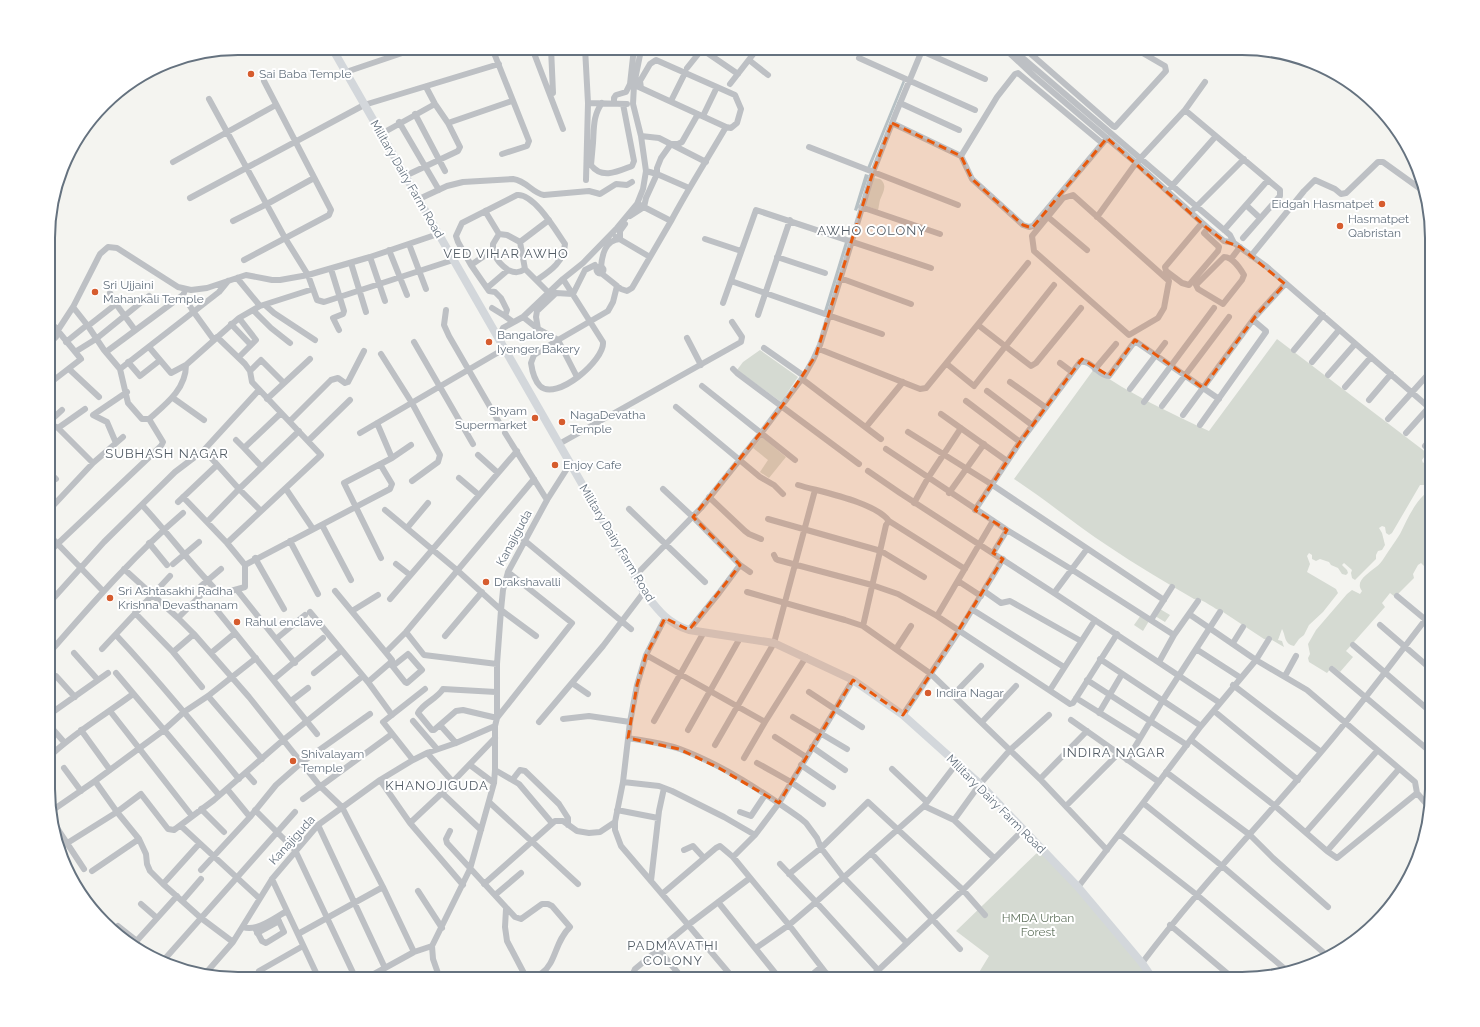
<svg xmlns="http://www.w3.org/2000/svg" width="1480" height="1027" font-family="Raleway,sans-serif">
	<rect width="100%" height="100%" fill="#f4f4f0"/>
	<!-- green -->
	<path fill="#d5dad2" d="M874 178 880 179C888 185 883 192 880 200 879 203 879 207 878 210L864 205Z
		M1277 339 1427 453 1422 460 1423 463 1426 461 1429 463 1430 467 1426 473 1431 478 1430 482 1426 485H1420L1392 533 1389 535 1386 533 1385 527 1382 526 1379 528 1382 533 1385 545 1382 550 1378 551 1376 555V559L1355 580 1352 578 1351 573 1352 570 1344 563 1342 565 1347 570 1348 573 1346 575 1342 574 1338 568 1331 565 1329 562 1320 559 1316 561 1312 559V555L1309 553 1307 556 1310 564 1307 572 1336 589 1338 593 1323 612 1309 625 1304 635 1299 639 1294 646C1284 644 1286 636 1282 629L1278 640 1282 641 1284 647 1272 640 1264 639 1223 612C1213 609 1205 599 1194 599 1165 582 1136 565 1108 546 1076 525 1046 500 1014 479L1094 369C1130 394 1170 413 1209 431Z
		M760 350 798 377 781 402 737 370 743 362Z
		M762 437 786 457 769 478 760 472 768 460 753 448Z
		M1429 491H1432V559L1424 566 1421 563 1418 565 1413 574 1414 578 1395 597 1390 593 1382 603 1385 607 1346 651 1353 657 1340 672 1333 666 1327 673 1309 662 1308 658 1310 654 1308 644 1316 630 1347 594 1352 590 1360 594 1362 591C1354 581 1369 573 1376 567 1379 565 1382 561 1384 558 1389 550 1395 542 1400 534 1407 520 1416 499 1429 491Z
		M1160 609 1170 615 1165 622 1155 616Z
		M1141 615 1149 621 1143 631 1134 625Z
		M1041 849 1153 979H975L989 956 956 931Z"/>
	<!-- water -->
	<path fill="#b6c0c4" d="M903 80 905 82 870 169 867 168Z
		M865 174 869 175 857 211 854 210Z
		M845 242 848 243 827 312 824 311Z"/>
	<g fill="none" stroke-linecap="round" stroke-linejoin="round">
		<!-- minor -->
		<path stroke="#bdc0c4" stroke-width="6" d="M492 48 529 141 527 146 502 154
			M532 48 563 129
			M551 48 553 93
			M585 48 588 103 586 180
			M700 48 738 74
			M745 48 753 54
			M915 48 985 79
			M1004 48 1034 76 1136 163 1208 228 1224 241 1234 243 1267 267 1432 410
			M1011 48 1230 235 1234 243
			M1024 48 1113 126 1115 127 1166 71 1165 66 1134 48
			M859 58 975 110
			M749 60 768 75
			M687 68 703 48
			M346 72 417 48
			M730 84 758 48
			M634 85 641 88 726 127 731 128 737 123 741 109 735 95 656 60 650 64 640 81 641 88
			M209 99 285 238 308 275 317 300 324 302 453 260
			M671 101 685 73
			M588 103 627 104
			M614 103V98L616 95 626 92 630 84 634 48
			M900 103 959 130
			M1185 110 1280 190V196L1243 238
			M415 114 445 171
			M703 116 717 87
			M399 122 439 190
			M448 123 512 101
			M892 123 961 156
			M381 134 435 104
			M641 136 659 138 706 162
			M587 142 593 143 591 165C602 180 619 171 632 166L634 161 623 104
			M593 143C594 128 593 115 602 103
			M1102 143 1018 73 1015 74 997 97 961 156 972 179 1023 225 1029 227 1033 226 1107 138
			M809 147 958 205
			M173 162 276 105
			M646 171 657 174 689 188
			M405 176 458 151 460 147 448 123 435 104 426 87
			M1171 187 1216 136
			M1073 195 1169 281 1164 308 1158 318 1129 335 1034 251 1032 236 1063 198Z
			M190 198 364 105 499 64
			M419 199 447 186 463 182 513 179C527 181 532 193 544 195L589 191 600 194 616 184 627 185 632 182
			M640 205 671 221C688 189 708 158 726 127
			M1246 205 1260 218
			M861 207 940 234
			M1194 209 1244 159
			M485 211 499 234 507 235 520 242 525 269 548 292
			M630 216 644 207 646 198 657 174V168L661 158 671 144H678L682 142 698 114
			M1048 217 1087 250
			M1097 217 1136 163 1185 110 1205 82
			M233 221 267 204 314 178
			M1202 223 1165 267 1166 271 1182 283 1189 285 1218 251 1219 247 1204 233 1208 228
			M1224 230 1268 180
			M616 237 650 257
			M705 239 741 251
			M520 242 549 220
			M409 244 426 289
			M389 250 407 295
			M493 250C495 259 501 265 508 270
			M1251 256 1304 191 1315 180 1335 189 1341 194 1346 193 1378 162H1383L1422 190
			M370 257 385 301
			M777 257 825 273
			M1224 257C1232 257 1240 268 1244 275L1242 280 1223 304 1198 289 1196 285Z
			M1231 259 1240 247
			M244 260 329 215 331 210 264 81
			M351 263 366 312
			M471 265 493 250V244L499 234
			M596.5 270a3.5 3.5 0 1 1 7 0a3.5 3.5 0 1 1-7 0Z
			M601 267C602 255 605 240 620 239V231L625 224
			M331 269 344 311 343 314 333 318 339 330
			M601 273 621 289 627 291 632 288 671 221
			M237 278 260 306
			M840 278 911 304
			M563 279 603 342C605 360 556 402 540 386 535 381 532 370 531 363L534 355 558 340 577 377
			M731 281 882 334
			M487 288 508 270C515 273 519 273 525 269
			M110 293 116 304
			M184 293 183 295 193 311 214 340
			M723 303 756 210 931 268
			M265 305 274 313 315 340
			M492 308 505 316
			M446 310 444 325 449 336 500 424
			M254 311 271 328 290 343
			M758 315 790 220
			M523 317 538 329 558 340 608 311 613 302 617 286
			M50 322 58 330
			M513 322 505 316 507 310 501 298 495 292 489 291 471 265 458 242 456 236 462 223 517 195C534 193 556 231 565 244 564 262 550 271 537 280
			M231 324 251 345
			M978 325 1031 366 1036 363 1081 308
			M88 326 116 304 135 330
			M538 329 536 317 537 311 556 293 573 294 585 270 595 265
			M217 337 245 364 250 371 252 382 321 455 227 543
			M498 338 503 328 523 317 563 279 583 263 617 228 637 204 643 189 646 171 641 136 633 104 634 85 641 50 639 48
			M687 338 701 365
			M66 342 87 325
			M414 342 473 444
			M50 343 56 337 58 330 73 307 100 254 108 247 117 248 178 287 191 290 207 288 246 275 272 280H280L308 275 370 257 438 234
			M149 347 171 373 186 365
			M764 348 804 376
			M819 349 920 389 926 388 1028 263
			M1294 350 1323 315
			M75 352 96 339 149 296
			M106 352 183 295
			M381 354 412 403 440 455 438 462 412 481
			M239 357 256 340 239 318
			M128 362 140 376 159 361
			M1312 362 1339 330
			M1060 363 1072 372
			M947 364 974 386 1054 285
			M69 369 99 397
			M120 369 219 292 228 281
			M733 369 737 373 859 464
			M1095 369 1116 344
			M250 371 261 360 284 383
			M1328 375 1355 344
			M802 379 881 439
			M1010 382 1045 407
			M50 383 81 359 58 331
			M702 386 795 460
			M1345 387 1371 357
			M1130 389 1165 343
			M987 391 1032 425
			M173 398 204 420
			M267 399 310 359
			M1369 400 1391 374
			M966 401 1020 442
			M1144 402 1214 308
			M1162 406 1229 317
			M676 407 760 477 774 485 783 494
			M941 414 1007 461
			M1183 415 1255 317 1285 284
			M149 419C166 404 186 389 186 365L239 318 260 306 313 289
			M1388 419 1432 370
			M50 421 62 410
			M290 421 331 380 338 378 345 383 348 382 364 351
			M377 423 392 458
			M50 424 58 428 93 463
			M1200 425 1266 332V331L1253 320
			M866 427 903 382
			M58 428 85 409
			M908 432 991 484 1164 600
			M360 433 504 349
			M505 433 547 500
			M1406 433 1431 405
			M236 440 244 448
			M308 441 350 400
			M116 443 107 422 93 415 127 392
			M559 444 741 342 742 337 732 322
			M1425 446 1432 438
			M886 449 1007 530 1071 569 1174 635
			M204 450 239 489 261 511
			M478 455 498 473
			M262 467 244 448 281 413
			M868 471 900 493 1054 593 1220 703
			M50 473 56 479
			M459 478 479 495
			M798 485C821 492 875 502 889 521
			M286 489 313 529
			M663 489 693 517 740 565 750 572
			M949 493 984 444
			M709 497 745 531 749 534 761 539
			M178 502 217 465
			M914 503 928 478 961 428
			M142 505C169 534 192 566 220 594L245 587V565L227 543 183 497
			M50 509 93 463 123 437
			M629 509 705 582
			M385 510 458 571 501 610 536 636
			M975 510 1020 442 1080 362C1091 359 1098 376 1109 376L1135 341 1219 399
			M768 519 881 551 924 577
			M207 522 239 489 299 431
			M322 525 351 580
			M407 528 428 503
			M50 536 103 591
			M524 540 631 629
			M290 541 318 594
			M149 543 167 565
			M50 551 161 446 163 442 149 419H142L128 403 120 369 104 350 88 326 73 307
			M993 553 1007 530
			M774 555 776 559 778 560 872 585 898 594 937 616 1070 704 1073 703 1117 634
			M255 558 284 609
			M381 558 344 483 392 458 411 445
			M173 564 199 542
			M396 564 410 575
			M245 565 390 489 392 484 380 464
			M124 569 178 618 194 634 249 697 320 786 342 807 383 887 414 952
			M635 576 701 508 762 432 804 376 813 360 820 345 873 172 896 113 923 48
			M958 581 981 596
			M201 586 221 569
			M237 590 295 663
			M335 591 392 660 390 663 368 682
			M984 591 1001 603 1010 601 1081 641
			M747 592 845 620 863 626 931 674 1040 779 1107 850
			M1054 593 1087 549
			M1397 596 1432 625
			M390 599 517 451
			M50 602 104 542 175 472 204 450 259 390
			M215 608 317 734
			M973 610 1064 667
			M352 611 378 595
			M310 612 368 682 392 715
			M135 613 173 652 202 687
			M1189 614 1256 660 1307 690 1415 782 1417 793 1430 808
			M937 616 993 521
			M178 618 200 596
			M665 618 646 655 637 685 630 722 623 782 615 822V830L621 846 662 894 734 979
			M1151 620 1172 587
			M1380 625 1432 670
			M863 626 886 525 889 521 965 569
			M689 630 719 593 740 565
			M406 632 424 655 497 664
			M116 635C159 681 199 730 239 779
			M445 636 482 592
			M276 639 305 615
			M1233 643 1243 627
			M1353 645 1432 713
			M102 649 170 576
			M896 649 911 626
			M1196 649 1241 678
			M50 652C92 604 134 555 183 513
			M173 652 194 634
			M386 652 406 632 534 479
			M74 653 98 680
			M211 653 235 633
			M646 655 765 722 806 657
			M1100 659 1201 726
			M1159 662 1174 635 1198 601
			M390 663 405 682 407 683 422 670 409 655 408 654 393 666
			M1332 669 1427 749
			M116 673 219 795
			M314 673 341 651
			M1285 676 1296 656
			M274 679 323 638
			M50 680 56 676 75 697
			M1087 680 1187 745
			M572 683 588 694
			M1233 685 1321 752
			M1050 690 1095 620
			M496 692 443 689C437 699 423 703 418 713L432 730H434L456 711 463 710 497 718 572 623 508 572
			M809 692 862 727
			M953 695 981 666
			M208 696 262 759
			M1076 698 1140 738
			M291 701 308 688
			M110 711 192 816
			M1214 711 1298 780
			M1099 713 1122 674
			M50 714 108 673
			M903 715 959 631 1003 559
			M793 717 847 749
			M563 719 589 716 630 722
			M1071 720 1159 782
			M413 721 437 749
			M654 721 704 632
			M539 722 603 646 644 592
			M982 722 1016 686
			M440 725 456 743
			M50 726 64 742
			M81 730 110 770
			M688 730 740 638
			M775 737 806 757
			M628 738C646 741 663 743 680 749 723 765 763 792 800 818L806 823 817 838 821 848 844 878 907 943
			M1191 740 1275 806 1327 851 1337 858 1417 793
			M715 745 774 643 815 490
			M812 747 845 770
			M427 753 453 782
			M50 756C75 732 105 715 133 694
			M744 758 765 722
			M413 760 383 722 425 689
			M1127 760 1163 700 1220 612
			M757 763 791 782 823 804
			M470 765 494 783
			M801 765 833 787
			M64 768 81 791
			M892 769 927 802
			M495 770 519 784 552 823
			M1166 772 1250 835 1273 858 1328 907
			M246 773 254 782
			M513 779 520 770 525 771 559 804 568 818V825
			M1040 779 1087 731
			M380 780 410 823 442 793 495 738
			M95 781 117 812 139 839 146 854 147 864 150 871 163 884 201 918 233 942
			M623 782 659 786 672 791 724 817 755 835
			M227 789 250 817
			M442 793 481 830
			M303 799 392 734
			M489 802 578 884
			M1143 803 1222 866 1323 952
			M924 806 954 820 994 858
			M1066 806 1118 754
			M201 809 224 832
			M255 810 295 850 356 979
			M617 810 658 818
			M50 812 95 781 164 730 184 712 208 696 256 658
			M740 812 751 816 765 795
			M954 820 980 784 1010 750 1049 715
			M53 822 84 869
			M410 823 463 885
			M318 825 385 968
			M181 826 259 898
			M450 831 446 839 447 843 515 917 521 919 542 904H548L552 906 570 927C555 941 556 963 542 973 538 976 531 977 527 979
			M1306 832 1377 751
			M1119 834 1197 895 1285 969
			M61 847 117 812 141 794 168 829 174 830 214 800 282 741 363 676
			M684 850 693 846 704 858
			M1327 851 1399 769
			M871 853 960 949
			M733 857 755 835 779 803 853 680
			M780 864 816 902 878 970
			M201 870 250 817 276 785 301 763 370 714
			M92 871 139 839
			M789 874 821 848 868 802 963 890 985 915
			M272 879 319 979
			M651 881 659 811 664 788
			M163 884 199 844
			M484 884 555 821H563L577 831 589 833 600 832 615 822
			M1078 887 1143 803 1201 726 1256 660 1269 639
			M418 891 442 928
			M662 894 716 848 720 846 733 857 789 925 826 973 837 979
			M495 895 521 873
			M182 901 201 879
			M718 902 780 979
			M141 904 157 918
			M506 909 505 927 507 941 527 979
			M1170 925 1234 979
			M118 926 137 941
			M243 927C257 932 274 918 287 911
			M255 928 262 941 266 943 284 932 277 917
			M257 933 279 921
			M298 934 383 887
			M133 945 177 896
			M432 946 433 959 440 979
			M756 948 789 925 816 902 924 806 957 763
			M659 950 683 979
			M163 961 295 812
			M1142 963C1194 894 1254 831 1310 765 1353 716 1392 663 1432 611
			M259 971 303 946
			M205 974 233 942 272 879 318 825 380 780 413 760 427 753 456 743 495 726
			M305 979 316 973
			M365 979 414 952 432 946 470 869 494 783 495 770V726L497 718V664L501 610 503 590 508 572 547 500 570 464
			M430 979 438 974
			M633 979 632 976 635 969 688 925 750 878
			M722 979 729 973
			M807 979 821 967
			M869 979 963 890 1023 830"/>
		<!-- major -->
		<path stroke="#d3d7db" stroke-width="8" d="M332 48 644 592C658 610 667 623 689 630L774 643 853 680 903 715 980 784 1078 887 1142 963 1153 979"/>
	</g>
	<!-- marked area -->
	<path fill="#e8590c" fill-opacity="0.2" stroke="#e8590c" stroke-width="3" stroke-dasharray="8 5" stroke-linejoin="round" d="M892 123 961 156 972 179 1023 225 1032 228 1107 138 1207 228 1224 241 1240 247 1285 284 1255 317 1203 388 1135 340 1109 376 1082 359 1020 442 975 510 1007 530 993 553 1003 559 931 674 903 715 853 680 779 803 719 768 679 749 628 738 637 685 646 655 665 618 689 630 740 565 693 517 782 406 816 355 873 172Z"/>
	<!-- markers -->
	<g fill="#d65c2e" stroke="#fff" stroke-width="1.5">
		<circle cx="251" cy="74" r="4"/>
		<circle cx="1382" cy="204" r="4"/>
		<circle cx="1340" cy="226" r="4"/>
		<circle cx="95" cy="292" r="4"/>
		<circle cx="489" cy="342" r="4"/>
		<circle cx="535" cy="418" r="4"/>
		<circle cx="562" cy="422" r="4"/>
		<circle cx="555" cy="465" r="4"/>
		<circle cx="486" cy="582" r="4"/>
		<circle cx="110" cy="598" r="4"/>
		<circle cx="237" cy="622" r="4"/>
		<circle cx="928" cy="693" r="4"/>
		<circle cx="293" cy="761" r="4"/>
	</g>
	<g text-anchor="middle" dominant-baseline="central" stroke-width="4" stroke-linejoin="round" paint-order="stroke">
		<!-- poi labels -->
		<g font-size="12" fill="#65727f" stroke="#fff" text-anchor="start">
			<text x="259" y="74">Sai Baba Temple</text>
			<text x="1374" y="204" text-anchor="end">Eidgah Hasmatpet</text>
			<text x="1348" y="219">Hasmatpet<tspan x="1348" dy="14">Qabristan</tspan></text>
			<text x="103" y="285">Sri Ujjaini<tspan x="103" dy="14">Mahankali Temple</tspan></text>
			<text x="497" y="335">Bangalore<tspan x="497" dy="14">Iyenger Bakery</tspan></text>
			<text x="527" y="411" text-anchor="end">Shyam<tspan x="527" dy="14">Supermarket</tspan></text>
			<text x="570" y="415">NagaDevatha<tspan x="570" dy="14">Temple</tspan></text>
			<text x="563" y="465">Enjoy Cafe</text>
			<text x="494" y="582">Drakshavalli</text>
			<text x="118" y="591">Sri Ashtasakhi Radha<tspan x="118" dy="14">Krishna Devasthanam</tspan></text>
			<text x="245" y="622">Rahul enclave</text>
			<text x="936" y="693">Indira Nagar</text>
			<text x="301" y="754">Shivalayam<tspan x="301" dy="14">Temple</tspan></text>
		</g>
		<!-- street labels -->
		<g font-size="12" fill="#65727f" stroke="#fff">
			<text transform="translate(407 179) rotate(60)">Military Dairy Farm Road</text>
			<text transform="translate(514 538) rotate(-62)">Kanajiguda</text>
			<text transform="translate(617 543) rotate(59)">Military Dairy Farm Road</text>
			<text transform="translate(996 804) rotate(45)">Military Dairy Farm Road</text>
			<text transform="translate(292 840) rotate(-48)">Kanajiguda</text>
		</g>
		<!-- park labels -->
		<g font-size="12" fill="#667763" stroke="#fff">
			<text x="1038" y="918">HMDA Urban<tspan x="1038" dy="14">Forest</tspan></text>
		</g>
		<!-- neighbourhood labels -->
		<g font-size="13" letter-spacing="1" fill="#525c65" stroke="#fff">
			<text x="872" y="230">AWHO COLONY</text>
			<text x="506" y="253">VED VIHAR AWHO</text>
			<text x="167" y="453">SUBHASH NAGAR</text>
			<text x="1114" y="752">INDIRA NAGAR</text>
			<text x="437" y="785">KHANOJIGUDA</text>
			<text x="673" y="945">PADMAVATHI<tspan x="673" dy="15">COLONY</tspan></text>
		</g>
	</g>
	<!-- crop -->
	<path d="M0 0H1480V1027H0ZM238 55H1242A183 183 0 0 1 1425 238V789A183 183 0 0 1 1242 972H238A183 183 0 0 1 55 789V238A183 183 0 0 1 238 55Z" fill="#fff" fill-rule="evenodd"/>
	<path fill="none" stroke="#65727f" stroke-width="2" d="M238 55H1242A183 183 0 0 1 1425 238V789A183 183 0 0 1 1242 972H238A183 183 0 0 1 55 789V238A183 183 0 0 1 238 55Z"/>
</svg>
